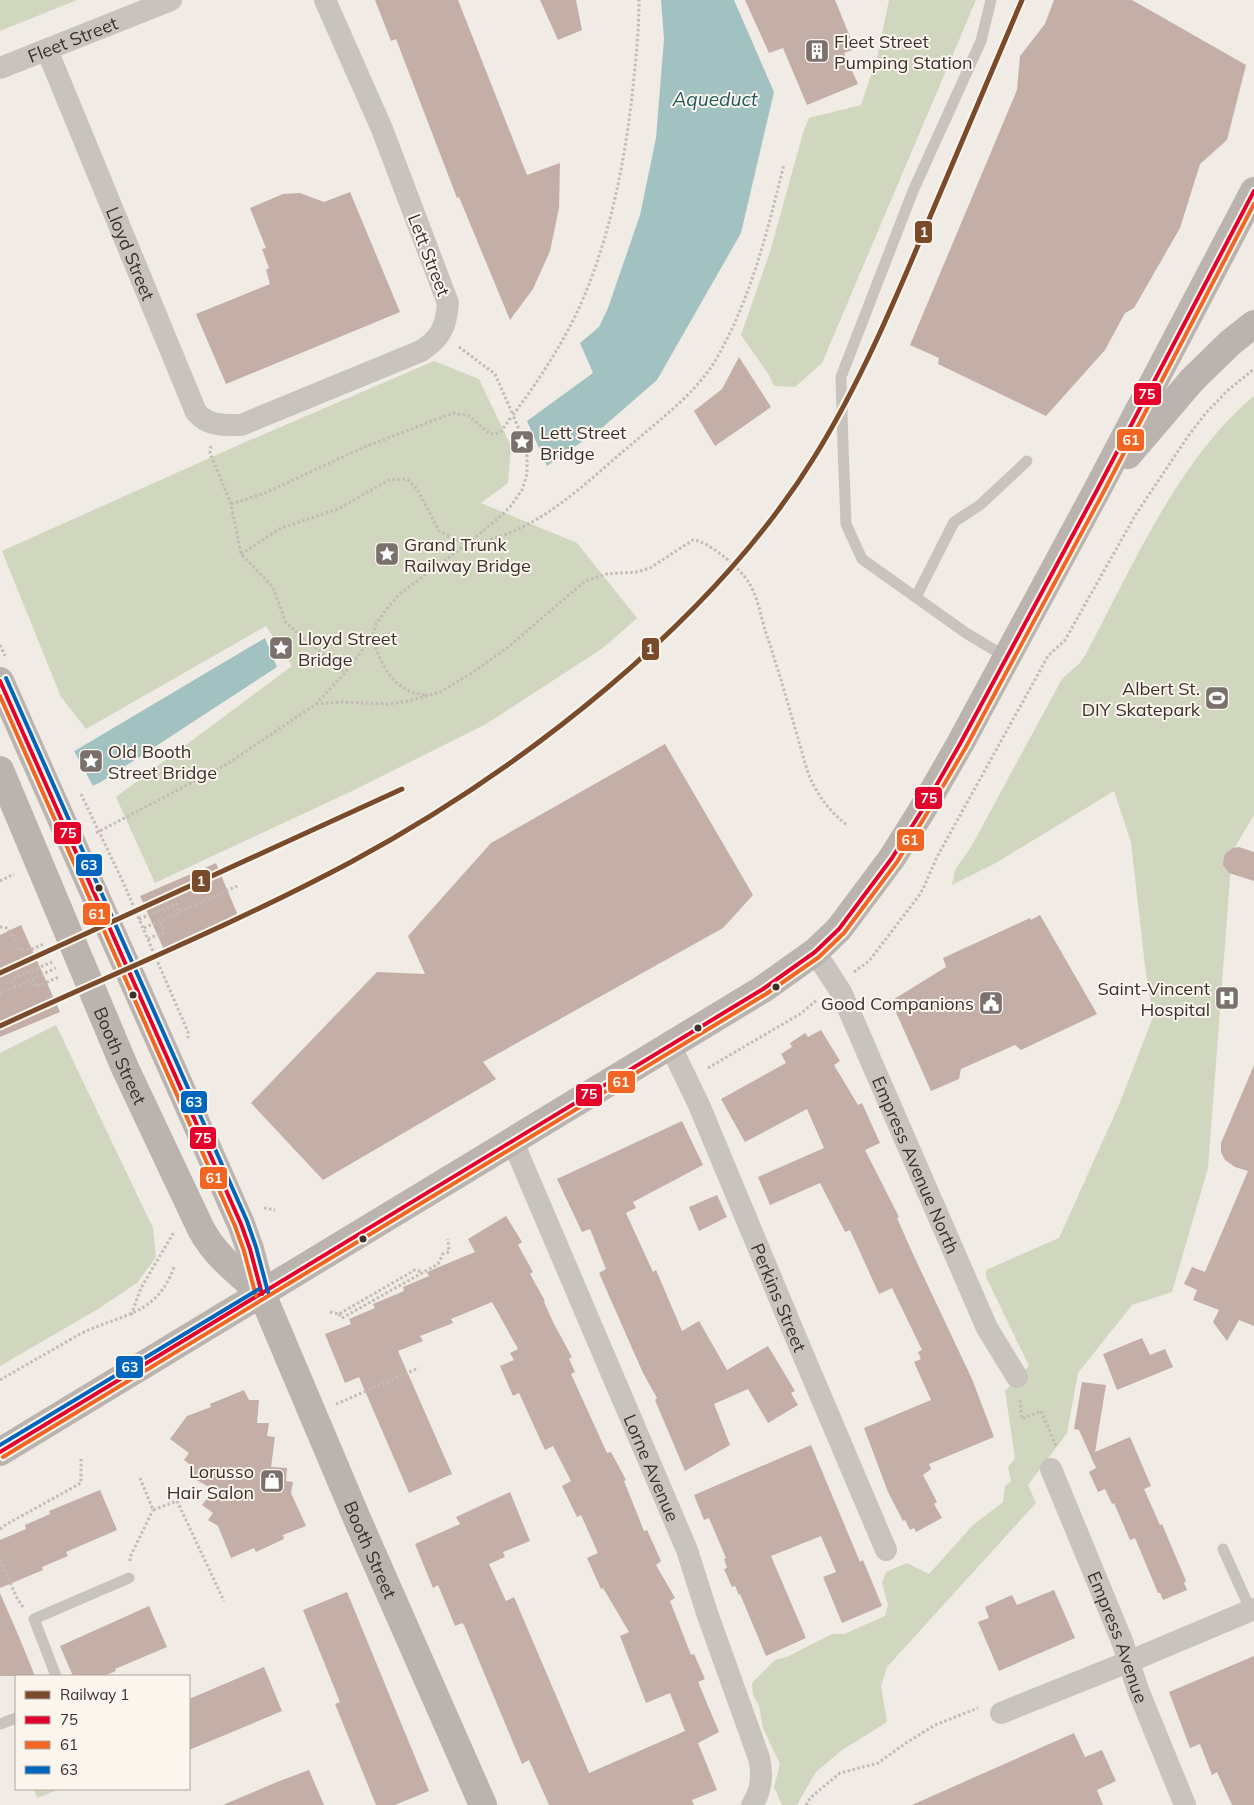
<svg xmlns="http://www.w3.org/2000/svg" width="1254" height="1805" font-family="Mulish,sans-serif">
	<rect width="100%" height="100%" fill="#f0ebe5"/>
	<!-- green -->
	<path fill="#d1d6bf" d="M0 0H77L0 31Z
		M889 0H976L822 363 795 387 774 386 769 375 741 335 770 252 803 133 809 118 861 105 878 54Z
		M434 361 479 379 511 446 508 483 481 503 577 543 637 618 603 648 486 724 350 792 155 883 116 797 292 666 266 626 86 729 61 697 2 551 241 444Z
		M1254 396V815L1232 852 1208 1168 1172 1292 1132 1305 1078 1373 1067 1433 1028 1485 1036 1503 887 1667 881 1686 887 1722 842 1750 815 1773 797 1805H782L774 1787 780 1764 763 1728 759 1706 753 1695 752 1683 775 1660 787 1657 832 1634H844L885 1616 888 1605 882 1583 886 1572 907 1563 929 1574 973 1525 1003 1502 1005 1486 1011 1481 1008 1467 1015 1458 1005 1391 1029 1366 986 1277V1270L1059 1238 1119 1105 1153 1017 1145 966 1131 842 1114 791 996 863 952 885 955 870 971 847 1062 679 1079 664 1086 654C1131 569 1179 458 1254 396Z
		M56 1025 153 1228 156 1257 137 1283 98 1309 0 1366V1053Z
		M34 1789H60L37 1798Z"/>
	<!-- water -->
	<path fill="#a1c2c1" d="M661 0H734L774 92 741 233 657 380 603 427 547 466 527 421 593 373 580 343 599 327 608 308 640 215 656 138 664 39Z
		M265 638 277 667 101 782 0 829 56 762Z"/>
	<!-- pier -->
	<path fill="#f0ebe5" d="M73 749 94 788 0 831V785L55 760Z"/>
	<!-- building -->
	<path fill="#c3afa7" d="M375 0H458L527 175 560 163 559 208 550 251 533 289 510 320 459 197 457 198 396 39 391 41Z
		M540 0H576L582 30 558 40Z
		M745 0H835L855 49 844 53 858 84 807 105 783 48 769 53Z
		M1054 0H1132L1246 65 1227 140 1200 164 1180 228 1134 308 1125 313 1105 350 1046 416 938 364 939 358 910 345 1017 90 1020 56 1045 24Z
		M350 192 400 312 226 384 196 314 270 284 266 270 269 268 262 249 266 248 250 208 283 194 300 193 324 202Z
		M739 357 771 407 715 446 694 411 722 389Z
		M665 744 753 895 723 928 483 1062 496 1079 323 1180 251 1103 377 972 425 974 408 936 491 843Z
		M1239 847 1254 852V881L1229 873 1223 865 1224 856 1226 853 1233 848Z
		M216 863 239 918 164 950 140 896Z
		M1040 915 1097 1014 1021 1050 1015 1045 961 1069 959 1079 931 1091 891 1001 946 967 943 958 1030 918 1031 920Z
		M21 925 60 1012 0 1037V935Z
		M821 1030 840 1061 834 1065 858 1105 862 1103 880 1143 865 1150 899 1217 897 1218 912 1252 972 1379 994 1437 929 1464 931 1469 923 1475 937 1502 934 1504 942 1518 916 1532 914 1528 910 1530 905 1520 903 1521 888 1492 864 1428 931 1400 914 1362 921 1359 918 1352 922 1350 892 1288 879 1294 850 1230 845 1232 820 1183 770 1205 758 1177 824 1148 807 1109 745 1142 721 1099 786 1063 781 1054 792 1047 790 1043 805 1033 808 1037Z
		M1254 1065V1326L1239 1320 1227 1341 1213 1322 1219 1310 1193 1300 1197 1290 1184 1284 1192 1267 1205 1272 1248 1171 1235 1167 1225 1160 1221 1152V1143Z
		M682 1121 703 1165 633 1202 636 1208 626 1213 653 1272 656 1270 682 1331 699 1321 727 1370 768 1346 795 1391 791 1393 798 1405 768 1423 748 1389 714 1404 730 1445 685 1471 655 1400 657 1398 643 1373 599 1273 606 1269 590 1229 582 1232 557 1179Z
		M717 1195 727 1217 699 1231 689 1207Z
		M506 1216 522 1242 518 1245 533 1272 530 1274 545 1301 544 1302 554 1324 572 1357 569 1359 575 1372 571 1374 607 1453 611 1452 626 1480 624 1481 644 1531 647 1530 661 1561 656 1565 675 1598 670 1601 691 1655 694 1654 705 1679 698 1682 719 1732 698 1743 717 1790 692 1800 694 1805H549L529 1760 522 1764 464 1625 462 1623 455 1626 438 1585 433 1588 415 1544 460 1524 456 1517 510 1492 530 1541 503 1552 505 1557 489 1564 506 1601 514 1597 589 1773 685 1731 670 1693 646 1703 620 1636 629 1632 603 1588 601 1589 587 1558 598 1553 581 1515 577 1517 562 1486 571 1481 553 1446 545 1450 519 1393 513 1396 500 1366 514 1360 510 1353 518 1349 492 1302 451 1319 453 1323 420 1336 423 1341 398 1351 452 1474 409 1493 359 1377 345 1383 325 1334 351 1324 349 1319 375 1308 373 1304 404 1291 403 1287 429 1276 427 1272 475 1252 468 1239Z
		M1142 1338 1150 1355 1165 1349 1173 1367 1117 1390 1103 1354Z
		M1082 1382 1106 1385 1095 1452 1130 1437 1151 1486 1144 1489 1160 1525 1162 1524 1186 1581 1184 1583 1187 1590 1163 1600 1160 1593H1158L1135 1538 1130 1540 1114 1503 1112 1504 1105 1489 1098 1492 1089 1472 1096 1468 1079 1430 1074 1429Z
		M244 1390 249 1400H259L257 1423H269L267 1436 275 1437 271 1467 287 1468 286 1481 293 1482 291 1493 306 1526 283 1535 284 1539 256 1552 254 1548 231 1558 218 1526 208 1520 213 1513 202 1505 214 1490 188 1475 194 1468 184 1460 189 1453 170 1439 187 1416 211 1407 210 1404Z
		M811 1445 860 1562 863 1560 882 1606 842 1623 823 1577 836 1572 821 1536 771 1556 806 1638 766 1656 740 1594 739 1595 735 1586 732 1587 724 1569 727 1568 724 1559 726 1558 709 1518 704 1520 694 1495Z
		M100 1490 117 1530 66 1552 68 1556 42 1567 43 1570 0 1588V1540L26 1529 25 1525 50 1514 49 1511Z
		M1054 1590 1075 1638 999 1671 978 1622 989 1618 985 1607 1012 1595 1017 1605Z
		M347 1592 429 1791 395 1805H376L335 1704 340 1702 303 1610Z
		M0 1593 19 1637 35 1676H0Z
		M149 1606 167 1647 115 1669 116 1671 104 1676H73L60 1646Z
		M1254 1656V1805H1232L1217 1772 1212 1775 1200 1744 1190 1748 1169 1692Z
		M264 1667 282 1711 189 1750V1699Z
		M1074 1733 1085 1757 1102 1750 1116 1781 1097 1790 1103 1805H912Z
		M309 1770 324 1805H223L277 1782Z"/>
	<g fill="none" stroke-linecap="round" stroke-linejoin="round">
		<!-- path -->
		<path stroke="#c2bbb6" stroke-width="3" stroke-dasharray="2.5 2.5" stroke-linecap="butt" d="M459 347 495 374 513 415C538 381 561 347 579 308 610 239 625 162 633 87 636 58 639 29 639 0
			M211 446 210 453 231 504 241 554 273 587 286 623 345 673
			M231 504 265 493 362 448 453 413 469 416 490 434 500 433 512 416
			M241 554 281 528 338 509 389 480 407 479 417 489 439 531C448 535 462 544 471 543 536 535 585 483 633 443 664 416 699 391 719 354 752 295 768 229 784 164
			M372 638C379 658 388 681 409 691 415 694 422 694 428 696
			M0 645 5 656
			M316 704 342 702 388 704 408 701 440 692 472 673 507 648 585 581 607 574 636 572 650 568 693 540C709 541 741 569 749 583 757 595 761 616 765 630 781 677 794 725 808 773 817 795 829 811 848 826
			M81 794 123 882 188 1032V1038
			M96 833 227 764 316 704 345 673 372 637 376 624 388 607 401 593 468 543 495 521 510 507 522 490 527 474V456L522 437 513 415
			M0 881 14 874
			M139 919 177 904 179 912
			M0 927 8 928 19 950 32 949 44 944
			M144 928 237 886
			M148 939 164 932 160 921
			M854 972 869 961 918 897 923 889 937 857 1048 656 1065 640 1136 514 1189 435 1205 414 1227 391 1254 369
			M33 979 36 987 59 977
			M15 987 12 979 52 962
			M0 994 56 968
			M708 1068 800 1014 817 1000
			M264 1208 275 1210
			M330 1312 339 1314 415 1270 423 1272
			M339 1314 342 1318 438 1264 443 1254 449 1252 448 1239
			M131 1315 141 1288 174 1232
			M0 1380 80 1334C120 1314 157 1316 174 1267
			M1020 1400 1022 1419 1041 1411 1056 1446
			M336 1404 419 1368
			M140 1478 153 1510 177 1501 224 1601
			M0 1529 7 1524 81 1483V1459
			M0 1560 17 1598 23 1607
			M130 1561V1557L153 1510
			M806 1805 810 1798 840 1773 878 1763 906 1743 935 1725 978 1708"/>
		<!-- lane -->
		<path stroke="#c9c3be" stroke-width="11" d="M991 0 981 41 913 191 841 377 843 445 846 524 862 559 966 633 1006 657
			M916 597 954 522 980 505 1027 461
			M1223 1549 1251 1611
			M56 1676 34 1619 129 1578
			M0 1724 16 1718"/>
		<!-- street -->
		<g stroke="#c9c3be" stroke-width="22">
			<path id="s1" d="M47 50 196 412C208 426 222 425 241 425L421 351C441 338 446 327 448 303L382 129 325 0"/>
			<path id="s2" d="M0 68 171 0"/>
			<path id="s3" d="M815 952 841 992 987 1328 1017 1377"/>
			<path id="s4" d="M670 1045 699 1105 796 1338 886 1550"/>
			<path id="s5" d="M513 1142 687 1550 707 1613 759 1758C763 1775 762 1790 752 1805"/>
			<path id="s6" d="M1051 1469 1122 1641 1138 1690 1185 1805"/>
			<path d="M1001 1713 1128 1662 1254 1609"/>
		</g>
		<!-- secondary -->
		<g stroke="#bab3ae" stroke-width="28">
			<path d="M1128 455 1192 380 1230 343 1254 324"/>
			<path id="s7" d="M0 681 241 1224 250 1249 262 1294 358 1521 483 1805"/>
			<path id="s8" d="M0 770 125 1068 201 1229C215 1256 240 1274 262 1294"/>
			<path d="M0 1452 763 989 815 952 839 929 892 858 921 812 960 744 1096 492 1254 191"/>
		</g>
		<defs>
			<path id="bus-1" d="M0 681 241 1224 250 1249 262 1294
				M0 1452 763 989 815 952 839 929 892 858 921 812 960 744 1096 492 1254 191"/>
			<path id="bus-2" d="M0 696 235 1226 244 1251 256 1296
				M3 1457 766 994 819 957 844 933 897 862 926 815 966 747 1102 495 1254 204"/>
			<path id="bus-3" d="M6 678 247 1221 256 1247 268 1292
				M0 1445 259 1289"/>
		</defs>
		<!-- bus-1 casing -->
		<use href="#bus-1" stroke="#fbf5ee" stroke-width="8"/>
		<!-- bus-2 casing -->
		<use href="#bus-2" stroke="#fbf5ee" stroke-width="8"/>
		<!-- bus-3 casing -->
		<use href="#bus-3" stroke="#fbf5ee" stroke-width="8"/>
		<!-- bus-1 -->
		<use href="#bus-1" stroke="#e4002b" stroke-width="4"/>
		<!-- bus-2 -->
		<use href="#bus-2" stroke="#f26522" stroke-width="4"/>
		<!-- bus-3 -->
		<use href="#bus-3" stroke="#0065bd" stroke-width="4"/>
		<defs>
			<path id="rail-1" d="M0 973 402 789
				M0 1026C117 972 237 923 351 862 521 770 713 622 815 456 860 383 894 303 927 224 959 149 990 75 1022 0"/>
		</defs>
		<!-- rail-1 casing -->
		<use href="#rail-1" stroke="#fbf5ee" stroke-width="9"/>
		<!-- rail-1 -->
		<use href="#rail-1" stroke="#7a4b2a" stroke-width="5"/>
	</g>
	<!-- icons -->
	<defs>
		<symbol id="building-square" viewBox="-11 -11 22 22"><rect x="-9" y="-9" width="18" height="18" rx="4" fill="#7a716c" stroke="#fbf5ee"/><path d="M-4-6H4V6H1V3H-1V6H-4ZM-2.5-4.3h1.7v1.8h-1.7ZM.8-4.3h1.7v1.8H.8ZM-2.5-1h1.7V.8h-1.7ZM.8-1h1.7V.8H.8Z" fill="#fff"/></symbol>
		<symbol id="sight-square" viewBox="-11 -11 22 22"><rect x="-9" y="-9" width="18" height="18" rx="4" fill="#7a716c" stroke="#fbf5ee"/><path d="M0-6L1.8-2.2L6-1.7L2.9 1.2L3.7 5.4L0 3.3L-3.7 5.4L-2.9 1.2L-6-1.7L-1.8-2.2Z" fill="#fff"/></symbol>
		<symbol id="stadium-square" viewBox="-11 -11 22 22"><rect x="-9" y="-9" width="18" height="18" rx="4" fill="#7a716c" stroke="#fbf5ee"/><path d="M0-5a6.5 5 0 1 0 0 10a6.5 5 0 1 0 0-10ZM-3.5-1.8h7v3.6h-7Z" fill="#fff"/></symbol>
		<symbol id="hospital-square" viewBox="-11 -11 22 22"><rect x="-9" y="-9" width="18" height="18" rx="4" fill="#7a716c" stroke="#fbf5ee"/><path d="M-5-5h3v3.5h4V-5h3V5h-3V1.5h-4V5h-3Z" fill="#fff"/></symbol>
		<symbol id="civic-square" viewBox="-11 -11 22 22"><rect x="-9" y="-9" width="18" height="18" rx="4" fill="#7a716c" stroke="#fbf5ee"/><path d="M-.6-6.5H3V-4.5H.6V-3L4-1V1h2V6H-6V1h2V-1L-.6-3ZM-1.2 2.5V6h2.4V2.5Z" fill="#fff"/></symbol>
		<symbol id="shop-square" viewBox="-11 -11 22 22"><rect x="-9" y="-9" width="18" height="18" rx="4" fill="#7a716c" stroke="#fbf5ee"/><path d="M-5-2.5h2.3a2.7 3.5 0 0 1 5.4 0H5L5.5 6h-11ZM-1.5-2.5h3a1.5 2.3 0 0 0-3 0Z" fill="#fff"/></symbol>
	</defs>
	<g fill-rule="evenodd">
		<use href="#building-square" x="803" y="37" width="28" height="28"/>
		<use href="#sight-square" x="508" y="428" width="28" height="28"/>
		<use href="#sight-square" x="373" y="540" width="28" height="28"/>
		<use href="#sight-square" x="267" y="634" width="28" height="28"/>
		<use href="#stadium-square" x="1203" y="684" width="28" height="28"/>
		<use href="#sight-square" x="77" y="747" width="28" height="28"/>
		<use href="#hospital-square" x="1213" y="984" width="28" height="28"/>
		<use href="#civic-square" x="977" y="989" width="28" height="28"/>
		<use href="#shop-square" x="258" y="1467" width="28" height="28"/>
	</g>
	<!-- markers -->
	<g fill="#3b302b" stroke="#fbf5ee" stroke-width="2">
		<circle cx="99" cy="888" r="4.5"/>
		<circle cx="776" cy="987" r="4.5"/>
		<circle cx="133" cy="995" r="4.5"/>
		<circle cx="698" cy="1028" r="4.5"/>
		<circle cx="363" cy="1239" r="4.5"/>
	</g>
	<g text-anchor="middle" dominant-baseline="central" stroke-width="4" stroke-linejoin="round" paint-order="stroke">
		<!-- street labels -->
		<g font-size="18" fill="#3b302b" stroke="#fbf5ee">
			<text stroke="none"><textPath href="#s2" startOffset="78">Fleet Street</textPath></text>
			<text stroke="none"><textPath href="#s1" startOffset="220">Lloyd Street</textPath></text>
			<text transform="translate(429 255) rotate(69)">Lett Street</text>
			<text stroke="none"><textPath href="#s8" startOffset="310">Booth Street</textPath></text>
			<text stroke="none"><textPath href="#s3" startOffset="236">Empress Avenue North</textPath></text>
			<text stroke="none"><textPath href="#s4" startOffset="275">Perkins Street</textPath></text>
			<text stroke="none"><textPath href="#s5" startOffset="354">Lorne Avenue</textPath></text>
			<text stroke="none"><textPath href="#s7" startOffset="945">Booth Street</textPath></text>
			<text stroke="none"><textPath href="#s6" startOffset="181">Empress Avenue</textPath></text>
		</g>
		<!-- poi labels -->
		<g font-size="18" fill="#3b302b" stroke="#fbf5ee" text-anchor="start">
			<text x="834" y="41">Fleet Street<tspan x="834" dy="21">Pumping Station</tspan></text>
			<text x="540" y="432">Lett Street<tspan x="540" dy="21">Bridge</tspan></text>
			<text x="404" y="544">Grand Trunk<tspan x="404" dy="21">Railway Bridge</tspan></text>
			<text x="298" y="638">Lloyd Street<tspan x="298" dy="21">Bridge</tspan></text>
			<text x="1200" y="688" text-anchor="end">Albert St.<tspan x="1200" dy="21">DIY Skatepark</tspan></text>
			<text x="108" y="751">Old Booth<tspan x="108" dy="21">Street Bridge</tspan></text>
			<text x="1210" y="988" text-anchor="end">Saint-Vincent<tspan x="1210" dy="21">Hospital</tspan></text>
			<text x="974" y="1003" text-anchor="end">Good Companions</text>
			<text x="254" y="1471" text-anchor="end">Lorusso<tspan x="254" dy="21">Hair Salon</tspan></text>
		</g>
		<!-- water labels -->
		<g font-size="19" font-style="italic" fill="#1f5a5e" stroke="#fbf5ee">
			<text x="715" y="99">Aqueduct</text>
		</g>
	</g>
	<g stroke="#fbf5ee" stroke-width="2">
		<rect x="914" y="220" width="19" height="24" rx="5" fill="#7a4b2a"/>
		<rect x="1133" y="382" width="29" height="24" rx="5" fill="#e4002b"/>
		<rect x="1116" y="428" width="29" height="24" rx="5" fill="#f26522"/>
		<rect x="641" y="637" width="19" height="24" rx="5" fill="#7a4b2a"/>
		<rect x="914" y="786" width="29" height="24" rx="5" fill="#e4002b"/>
		<rect x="53" y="821" width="29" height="24" rx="5" fill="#e4002b"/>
		<rect x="896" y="828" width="29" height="24" rx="5" fill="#f26522"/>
		<rect x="75" y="853" width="28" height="24" rx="5" fill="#0065bd"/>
		<rect x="191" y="869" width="20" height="24" rx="5" fill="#7a4b2a"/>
		<rect x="82" y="902" width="29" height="24" rx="5" fill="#f26522"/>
		<rect x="607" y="1070" width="29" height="24" rx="5" fill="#f26522"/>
		<rect x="575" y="1083" width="28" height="24" rx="5" fill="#e4002b"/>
		<rect x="180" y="1090" width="28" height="24" rx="5" fill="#0065bd"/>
		<rect x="189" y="1126" width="28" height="24" rx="5" fill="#e4002b"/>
		<rect x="199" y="1166" width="29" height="24" rx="5" fill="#f26522"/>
		<rect x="115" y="1355" width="29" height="24" rx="5" fill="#0065bd"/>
	</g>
	<g font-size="14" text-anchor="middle" font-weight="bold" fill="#fff">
		<text x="924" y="237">1</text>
		<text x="1147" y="399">75</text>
		<text x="1131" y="445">61</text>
		<text x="650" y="654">1</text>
		<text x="929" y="803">75</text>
		<text x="68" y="838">75</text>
		<text x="910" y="845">61</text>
		<text x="89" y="870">63</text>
		<text x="201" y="886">1</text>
		<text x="97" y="919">61</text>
		<text x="621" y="1087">61</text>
		<text x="589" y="1099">75</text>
		<text x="194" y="1107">63</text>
		<text x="203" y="1143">75</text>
		<text x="214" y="1183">61</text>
		<text x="130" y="1372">63</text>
	</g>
	<!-- legend -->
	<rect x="15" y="1675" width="175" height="115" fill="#fbf5ee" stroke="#aea6a0"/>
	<rect x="25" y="1691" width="25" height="8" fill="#7a4b2a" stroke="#aea6a0"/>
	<text x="60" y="1700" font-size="15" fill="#3b302b">Railway 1</text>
	<rect x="25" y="1716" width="25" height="8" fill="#e4002b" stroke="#aea6a0"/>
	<text x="60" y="1725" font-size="15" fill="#3b302b">75</text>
	<rect x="25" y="1741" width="25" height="8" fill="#f26522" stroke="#aea6a0"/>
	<text x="60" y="1750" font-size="15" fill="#3b302b">61</text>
	<rect x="25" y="1766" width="25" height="8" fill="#0065bd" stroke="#aea6a0"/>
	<text x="60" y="1775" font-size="15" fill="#3b302b">63</text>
</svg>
